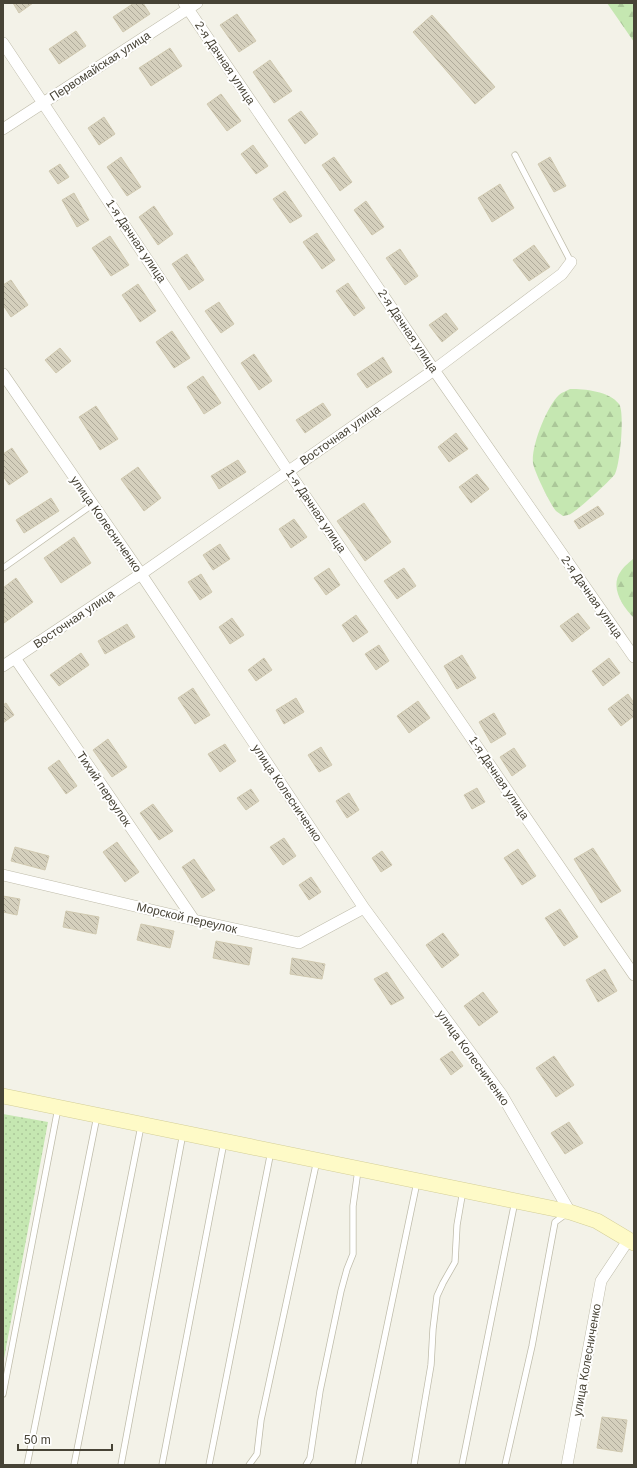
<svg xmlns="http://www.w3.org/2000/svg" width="637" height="1468" font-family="Arial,sans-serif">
	<defs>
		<pattern id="green-dots" width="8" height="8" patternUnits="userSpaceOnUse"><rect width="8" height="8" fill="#c5e7b1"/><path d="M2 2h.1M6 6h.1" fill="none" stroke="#abc799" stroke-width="1.8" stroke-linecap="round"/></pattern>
		<pattern id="forest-firs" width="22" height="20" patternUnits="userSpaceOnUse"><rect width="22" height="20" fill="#c5e7b1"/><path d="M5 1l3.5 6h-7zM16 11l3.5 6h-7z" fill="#abc799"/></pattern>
		<pattern id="building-back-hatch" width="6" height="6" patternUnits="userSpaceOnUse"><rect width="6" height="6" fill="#d5d0bd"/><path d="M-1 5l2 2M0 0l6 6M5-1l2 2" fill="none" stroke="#afaa9a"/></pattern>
	</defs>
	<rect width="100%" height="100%" fill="#f3f2e8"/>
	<!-- green -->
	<path fill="url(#green-dots)" d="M3 1114 48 1122 3 1364Z"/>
	<!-- forest -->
	<path fill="url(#forest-firs)" d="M607 3H634V42Z
		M570 389C585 389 609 391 619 404 625 412 620 465 615 474 611 480 579 509 572 513 570 515 566 515 563 516 561 514 558 513 556 511 550 504 534 471 533 463 531 446 547 406 559 395 562 392 567 391 570 389Z
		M634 558V618C623 607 609 587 621 571 624 566 630 562 634 558Z"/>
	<!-- building -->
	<path fill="url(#building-back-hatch)" stroke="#d0c9b0" d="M13 3H33L19 13Z
		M134 3H143L150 14 123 32 113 17Z
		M237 14 256 41 239 52 220 25Z
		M432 15 495 87 475 104 413 32Z
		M76 31 86 46 59 64 49 49Z
		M170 48 182 66 151 86 139 68Z
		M270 60 292 91 274 103 253 72Z
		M221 94 241 121 227 131 207 104Z
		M301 111 318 134 305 144 288 120Z
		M104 117 115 134 99 145 88 128Z
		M253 145 268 166 256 174 241 154Z
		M121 157 141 187 127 196 107 167Z
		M334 157 352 182 340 191 322 165Z
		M550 157 566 186 554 192 538 164Z
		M60 164 69 177 58 184 49 171Z
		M500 184 514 208 492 222 478 198Z
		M285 191 302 216 290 223 273 199Z
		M74 193 89 220 77 227 62 200Z
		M366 201 384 227 372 235 354 210Z
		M154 206 173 234 158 245 139 217Z
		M317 233 335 260 322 269 303 242Z
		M110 236 129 265 111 276 92 248Z
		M534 245 550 267 529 281 513 260Z
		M400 249 418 276 405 285 386 258Z
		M187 254 204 280 189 290 172 264Z
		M11 280 28 305 11 317 3 305V285Z
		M348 283 365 308 354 316 336 291Z
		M138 284 156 311 140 322 122 295Z
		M219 302 234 324 221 333 205 311Z
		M446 313 458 329 442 342 429 325Z
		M172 331 190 358 174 368 156 342Z
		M60 348 71 361 56 373 45 360Z
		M254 354 272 381 259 390 241 363Z
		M383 357 392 372 367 388 357 374Z
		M203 376 221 403 204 414 187 387Z
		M323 403 331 415 305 433 296 420Z
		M96 406 118 439 100 450 79 417Z
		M456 433 468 449 449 462 438 447Z
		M12 448 28 472 9 485 3 476V454Z
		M238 460 246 472 219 489 211 476Z
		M138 467 161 498 144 511 121 479Z
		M477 474 489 489 471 503 459 487Z
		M51 498 59 511 24 533 16 520Z
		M364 503 391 542 365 561 337 521Z
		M598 506 604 514 579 529 574 521Z
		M294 519 307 537 291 548 279 529Z
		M74 537 91 563 61 583 44 558Z
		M220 544 230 559 213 570 203 555Z
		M329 568 340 585 326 595 314 578Z
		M404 568 416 586 397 599 384 581Z
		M201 574 212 592 200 600 188 582Z
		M16 578 33 602 4 623 3 588Z
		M578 613 590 628 572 642 560 626Z
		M356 615 368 632 353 642 342 625Z
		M232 618 244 635 230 644 219 627Z
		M127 624 135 637 105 654 98 641Z
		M379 645 389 661 376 670 365 654Z
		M81 653 89 665 59 686 50 675Z
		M462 655 476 678 457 689 444 666Z
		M264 658 272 670 256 681 248 670Z
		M609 658 620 673 603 686 592 671Z
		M193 688 210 715 195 724 178 698Z
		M628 694 634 703V716L621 726 608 709Z
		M296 698 304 712 284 724 276 710Z
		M418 701 430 718 409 733 397 716Z
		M6 703 14 715 3 723V705Z
		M494 713 506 734 491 743 479 722Z
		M108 739 127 767 112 777 93 750Z
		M225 744 236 761 220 772 208 754Z
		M321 747 332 765 319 772 308 755Z
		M514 748 526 766 512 776 500 757Z
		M59 760 77 786 66 794 48 768Z
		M477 788 485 802 472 809 464 795Z
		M251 789 259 801 246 810 237 798Z
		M349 793 359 810 347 818 336 801Z
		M153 804 173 831 159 840 140 813Z
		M284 838 296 856 283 865 270 847Z
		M117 842 139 872 125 882 103 852Z
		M15 847 49 856 45 870 11 861Z
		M593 848 621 891 601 903 574 859Z
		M518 849 536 876 522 885 504 858Z
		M382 851 392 865 381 872 372 858Z
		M194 859 215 890 202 898 182 867Z
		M311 877 321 892 309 900 299 885Z
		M3 896 20 899 17 915 3 912Z
		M560 909 578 937 564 946 545 918Z
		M66 911 99 917 96 934 63 927Z
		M141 924 174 931 170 948 137 940Z
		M443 933 459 955 442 968 426 945Z
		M216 941 252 948 249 965 213 958Z
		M292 958 325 964 322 979 290 974Z
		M605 969 617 991 598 1002 586 980Z
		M387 972 404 998 391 1005 374 979Z
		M483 992 498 1012 479 1026 464 1006Z
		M452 1051 463 1066 451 1075 440 1059Z
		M554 1056 574 1085 556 1097 536 1068Z
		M569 1122 583 1143 565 1154 551 1133Z
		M602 1417 627 1420 622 1452 597 1448Z"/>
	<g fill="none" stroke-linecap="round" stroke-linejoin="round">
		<defs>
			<path id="lane" d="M515 155 571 262
				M3 568 92 505
				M3 1394 58 1108
				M27 1465 97 1116
				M74 1465 141 1126
				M121 1465 183 1133
				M162 1465 224 1142
				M209 1465 271 1151
				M249 1465 257 1454 261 1420 317 1160
				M306 1465 310 1458 320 1391 341 1291 347 1269 353 1254V1206L358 1170
				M358 1465 417 1182
				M414 1465 431 1365 433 1329 437 1296 443 1283 455 1262 457 1225 463 1190
				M462 1465 515 1201
				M505 1465 532 1346 555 1222 566 1214"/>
			<path id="street" d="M184 3 434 370 634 657
				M3 43 288 471 634 975
				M3 129 197 3
				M3 374 141 574 364 908 502 1095 570 1212
				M15 658 194 920
				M3 666 141 574 434 370 562 274 571 262
				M3 875 194 920 299 943 364 908
				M567 1465 601 1281 629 1239"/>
			<path id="secondary" d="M3 1096 570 1212 597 1221 634 1243"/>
		</defs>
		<!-- lane casing -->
		<use href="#lane" stroke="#bfbcaa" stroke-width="7"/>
		<!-- street casing -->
		<use href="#street" stroke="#bfbcaa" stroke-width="12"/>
		<!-- secondary casing -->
		<use href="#secondary" stroke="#d3ce98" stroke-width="16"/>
		<!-- lane -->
		<use href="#lane" stroke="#fff" stroke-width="5.5"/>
		<!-- street -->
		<use href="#street" stroke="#fff" stroke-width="11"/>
		<!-- secondary -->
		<use href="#secondary" stroke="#fefac7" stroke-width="15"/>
	</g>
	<g text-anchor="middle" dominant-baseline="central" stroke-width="4" stroke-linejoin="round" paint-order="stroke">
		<!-- street labels -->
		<g font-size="12" fill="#474336" stroke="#fff">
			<text transform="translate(225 63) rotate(56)">2-я Дачная улица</text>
			<text transform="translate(100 66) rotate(-33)">Первомайская улица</text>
			<text transform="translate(136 241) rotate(56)">1-я Дачная улица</text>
			<text transform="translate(408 331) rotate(56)">2-я Дачная улица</text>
			<text transform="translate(340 435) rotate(-35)">Восточная улица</text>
			<text transform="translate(316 511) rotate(56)">1-я Дачная улица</text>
			<text transform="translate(106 524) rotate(55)">улица Колесниченко</text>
			<text transform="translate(592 597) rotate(55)">2-я Дачная улица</text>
			<text transform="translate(74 619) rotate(-34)">Восточная улица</text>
			<text transform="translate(499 778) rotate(56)">1-я Дачная улица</text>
			<text transform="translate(104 789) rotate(56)">Тихий переулок</text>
			<text transform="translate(287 793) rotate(56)">улица Колесниченко</text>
			<text transform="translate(187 918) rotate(13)">Морской переулок</text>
			<text transform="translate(473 1058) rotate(54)">улица Колесниченко</text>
			<text transform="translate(587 1360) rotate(-80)">улица Колесниченко</text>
		</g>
	</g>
	<!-- border -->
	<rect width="637" height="1468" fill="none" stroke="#474336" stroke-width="8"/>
	<!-- scale -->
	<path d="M18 1444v6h94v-6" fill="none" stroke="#474336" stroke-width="2"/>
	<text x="24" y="1444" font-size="12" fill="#474336" stroke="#ffffff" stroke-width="3" paint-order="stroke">50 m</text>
</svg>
